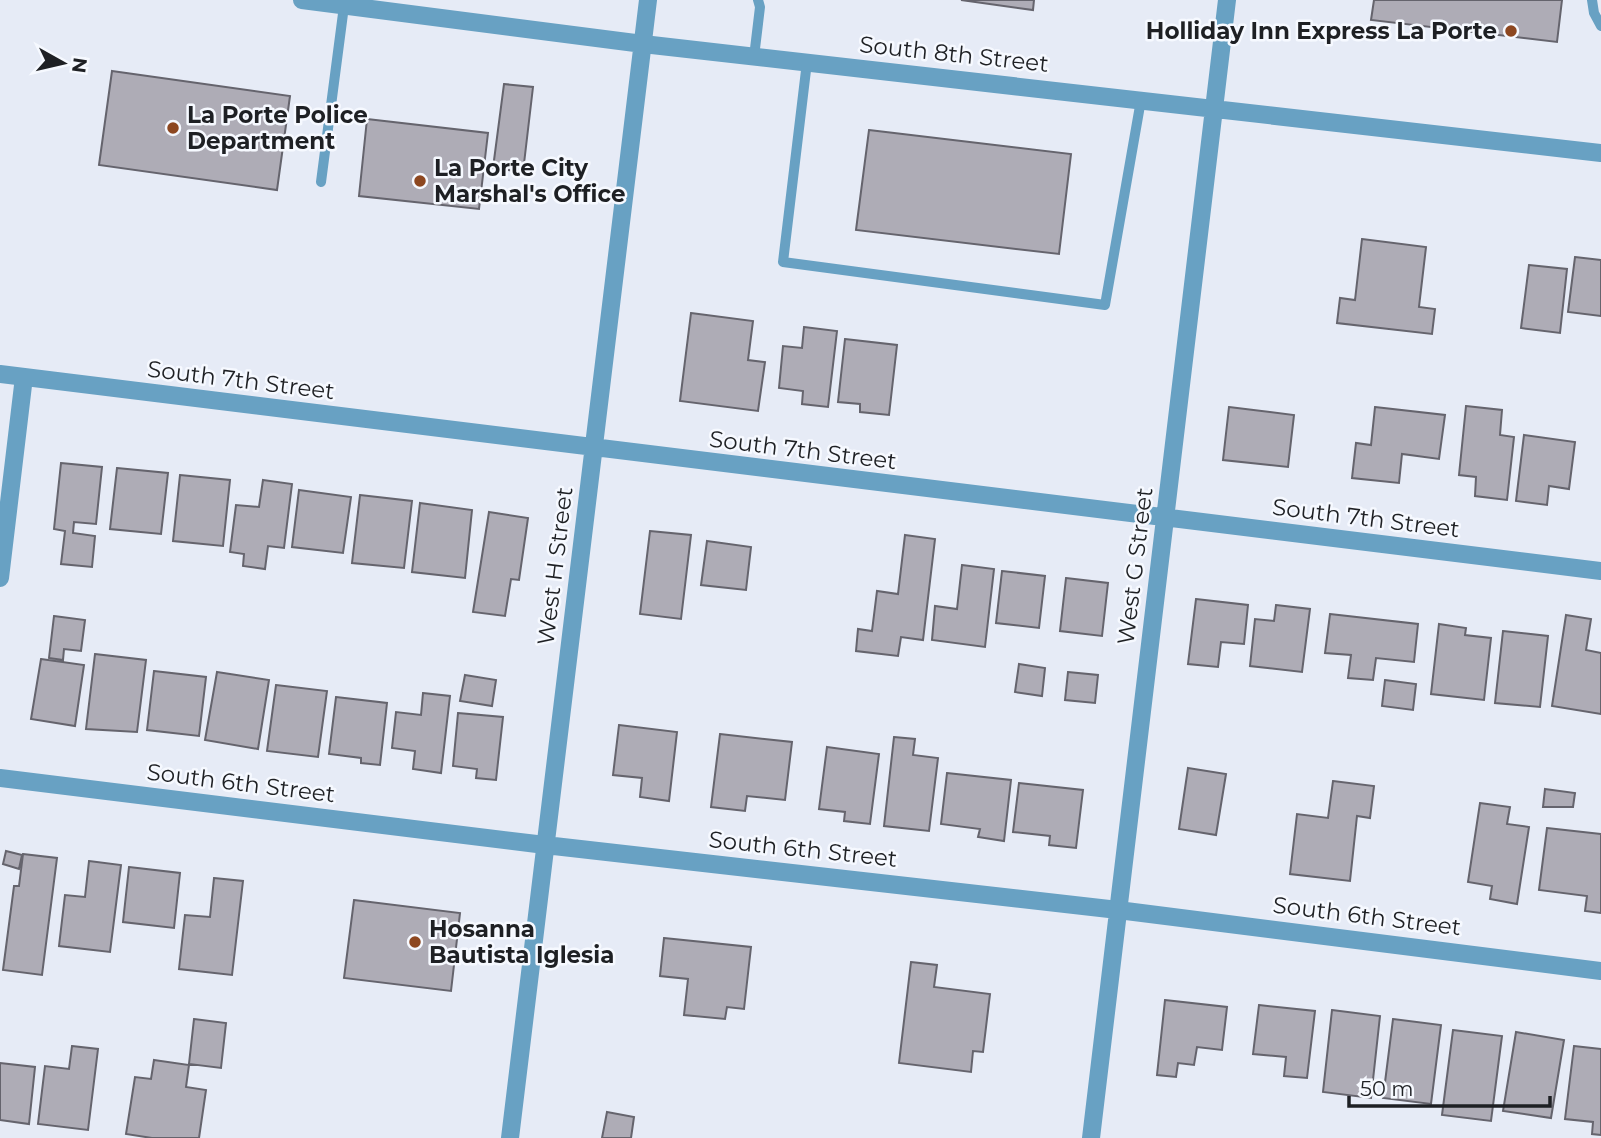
<svg xmlns="http://www.w3.org/2000/svg" width="1601" height="1138" font-family="Montserrat,sans-serif">
	<rect width="100%" height="100%" fill="#e6ebf6"/>
	<!-- building -->
	<path fill="#aeacb6" stroke="#65646d" stroke-width="2" d="M961 0H1034L1033 10Z
		M1374 0H1562L1557 42 1371 20Z
		M112 71 290 96 277 190 99 165Z
		M504 84 533 87 523 172 493 168Z
		M367 119 488 133 479 209 359 196Z
		M869 130 1071 154 1059 254 856 230Z
		M1362 239 1426 247 1419 307 1435 309 1432 334 1337 323 1340 298 1355 300Z
		M1575 257 1601 260V316L1568 312Z
		M1529 265 1567 269 1560 333 1521 328Z
		M691 313 753 321 748 360 765 362 758 411 680 401Z
		M804 327 837 331 828 407 802 404 803 391 779 388 783 346 802 348Z
		M845 339 897 345 889 415 860 412V404L838 402Z
		M1466 406 1502 410 1500 435 1514 437 1507 500 1475 496 1476 477 1459 475Z
		M1229 407 1294 415 1288 467 1223 460Z
		M1375 407 1445 415 1439 459 1402 454 1399 483 1352 478 1356 443 1371 445Z
		M1524 435 1575 442 1569 489 1549 486 1547 505 1516 501Z
		M61 463 102 467 96 524 74 522 73 533 95 536 92 567 61 564 65 531 54 529Z
		M117 468 168 473 161 534 110 529Z
		M180 475 230 480 223 546 173 541Z
		M263 480 292 484 284 548 268 546 265 569 243 566 244 554 230 552 236 505 259 507Z
		M299 490 351 497 343 553 292 547Z
		M360 495 412 501 404 568 352 563Z
		M420 503 472 510 465 578 412 572Z
		M489 512 528 518 519 580 511 579 505 616 473 612Z
		M650 531 691 535 681 619 640 614Z
		M905 535 935 539 923 640 901 637 898 656 856 651 858 629 872 631 877 591 898 594Z
		M707 541 751 547 746 590 701 585Z
		M962 565 994 569 985 647 932 640 935 606 957 609Z
		M1002 571 1045 576 1039 628 996 623Z
		M1066 578 1108 583 1102 636 1060 631Z
		M1196 599 1248 605 1244 644 1221 642 1218 667 1188 664Z
		M1276 605 1310 609 1302 672 1250 666 1255 619 1274 621Z
		M1330 614 1418 624 1414 662 1376 658 1373 680 1348 678 1351 655 1325 653Z
		M1566 615 1591 619 1586 650 1601 653V714L1552 706Z
		M54 616 85 620 81 651 64 649 63 660 49 658Z
		M1439 624 1466 628 1465 635 1491 638 1484 700 1431 694Z
		M1503 631 1548 636 1540 707 1495 703Z
		M95 654 146 660 137 732 86 729Z
		M41 659 84 665 75 726 31 719Z
		M1019 664 1045 668 1042 696 1015 692Z
		M154 671 206 677 199 736 147 730Z
		M217 672 269 680 258 749 205 740Z
		M1068 672 1098 675 1095 703 1065 700Z
		M465 675 496 680 492 706 460 701Z
		M1385 680 1416 684 1413 710 1382 706Z
		M276 685 327 691 318 757 267 751Z
		M423 693 450 696 441 773 413 769 415 751 392 748 396 712 421 715Z
		M336 697 387 703 380 765 361 763V758L329 754Z
		M458 713 503 717 496 780 476 778 477 769 453 766Z
		M619 725 677 732 669 801 640 797 642 778 613 775Z
		M720 734 792 742 785 800 747 796 745 811 711 807Z
		M894 737 915 739 913 755 938 758 929 831 884 826Z
		M827 747 879 754 870 824 844 821 845 812 819 809Z
		M1188 768 1226 774 1216 835 1179 829Z
		M947 773 1011 780 1004 841 978 837 980 829 941 824Z
		M1333 781 1374 786 1370 818 1357 816 1350 881 1290 874 1297 814 1328 818Z
		M1019 783 1083 790 1076 848 1049 845 1050 836 1013 832Z
		M1545 789 1575 793 1573 807H1543Z
		M1480 803 1510 807 1507 824 1529 827 1517 904 1490 899 1492 886 1468 882Z
		M1547 828 1601 834V913L1585 911 1587 896 1539 890Z
		M6 851 22 855 19 869 3 864Z
		M23 854 57 858 42 975 3 970 14 886H19Z
		M89 861 121 865 110 952 59 946 65 895 85 897Z
		M129 867 180 873 174 928 123 922Z
		M214 878 243 881 232 975 179 969 185 915 210 917Z
		M354 900 460 913 451 991 344 978Z
		M664 938 751 947 744 1009 727 1007 725 1019 684 1015 688 979 660 976Z
		M911 962 937 965 934 987 990 994 983 1052 973 1051 971 1072 899 1063Z
		M1165 1000 1227 1007 1222 1050 1197 1047 1194 1065 1178 1063 1176 1077 1157 1075Z
		M1259 1005 1315 1011 1307 1078 1284 1076 1286 1057 1253 1054Z
		M1332 1010 1380 1016 1371 1098 1323 1092Z
		M194 1019 226 1023 221 1068 189 1064Z
		M1393 1019 1441 1025 1431 1104 1383 1098Z
		M1453 1030 1502 1036 1491 1121 1442 1115Z
		M1516 1032 1564 1040 1551 1118 1503 1111Z
		M72 1046 98 1049 88 1130 38 1124 45 1066 69 1069Z
		M1574 1046 1601 1049V1135L1592 1134 1593 1122 1565 1119Z
		M154 1060 189 1065 186 1087 206 1090 199 1138H152L126 1134 135 1077 151 1079Z
		M0 1063 35 1067 29 1124 0 1120Z
		M607 1112 634 1117 631 1138H602Z"/>
	<g fill="none" stroke-linecap="round" stroke-linejoin="round">
		<!-- service -->
		<path stroke="#68a1c3" stroke-width="10" d="M1592 0 1594 13 1601 26
			M754 57 760 7 758 0
			M807 62 783 262 1105 305 1141 100
			M321 182 344 6"/>
		<!-- minor -->
		<path stroke="#68a1c3" stroke-width="18" d="M302 0 643 44 1601 153
			M0 374 1601 571
			M0 578 24 377
			M0 778 545 845 1118 910 1601 971
			M510 1138 648 0
			M1091 1138 1227 0"/>
	</g>
	<!-- markers -->
	<g fill="#8d4720" stroke="#f6f9ff" stroke-width="2.5">
		<circle cx="1511" cy="31" r="7"/>
		<circle cx="173" cy="128" r="7"/>
		<circle cx="420" cy="181" r="7"/>
		<circle cx="415" cy="942" r="7"/>
	</g>
	<g text-anchor="middle" dominant-baseline="central" stroke-width="5" stroke-linejoin="round" paint-order="stroke">
		<!-- poi labels -->
		<g font-size="23" font-weight="bold" fill="#1e2024" stroke="#f6f9ff" text-anchor="start">
			<text x="1497" y="31" text-anchor="end">Holliday Inn Express La Porte</text>
			<text x="187" y="115">La Porte Police<tspan x="187" dy="26">Department</tspan></text>
			<text x="434" y="168">La Porte City<tspan x="434" dy="26">Marshal's Office</tspan></text>
			<text x="429" y="929">Hosanna<tspan x="429" dy="26">Bautista Iglesia</tspan></text>
		</g>
		<!-- street labels -->
		<g font-size="23" fill="#1e2024" stroke="#f6f9ff">
			<text transform="translate(954 54) rotate(6)">South 8th Street</text>
			<text transform="translate(241 380) rotate(7)">South 7th Street</text>
			<text transform="translate(803 450) rotate(7)">South 7th Street</text>
			<text transform="translate(1366 518) rotate(7)">South 7th Street</text>
			<text transform="translate(555 566) rotate(-83)">West H Street</text>
			<text transform="translate(1135 566) rotate(-83)">West G Street</text>
			<text transform="translate(241 783) rotate(7)">South 6th Street</text>
			<text transform="translate(803 849) rotate(6)">South 6th Street</text>
			<text transform="translate(1367 916) rotate(7)">South 6th Street</text>
		</g>
	</g>
	<!-- north arrow -->
	<g transform="translate(63 63) rotate(98)" stroke="#f6f9ff" stroke-width="5" paint-order="stroke">
	<path d="M0-5L12 26L0 18L-12 26Z" fill="#1e2024"/>
	<text y="-10" font-size="19" font-weight="bold" text-anchor="middle" fill="#1e2024">N</text>
	</g>
	<!-- scale -->
	<path d="M1349 1096v10h201v-10" fill="none" stroke="#1e2024" stroke-width="3.5"/>
	<text x="1360" y="1096" font-size="21" fill="#1e2024" stroke="#f6f9ff" stroke-width="5" paint-order="stroke">50 m</text>
</svg>
